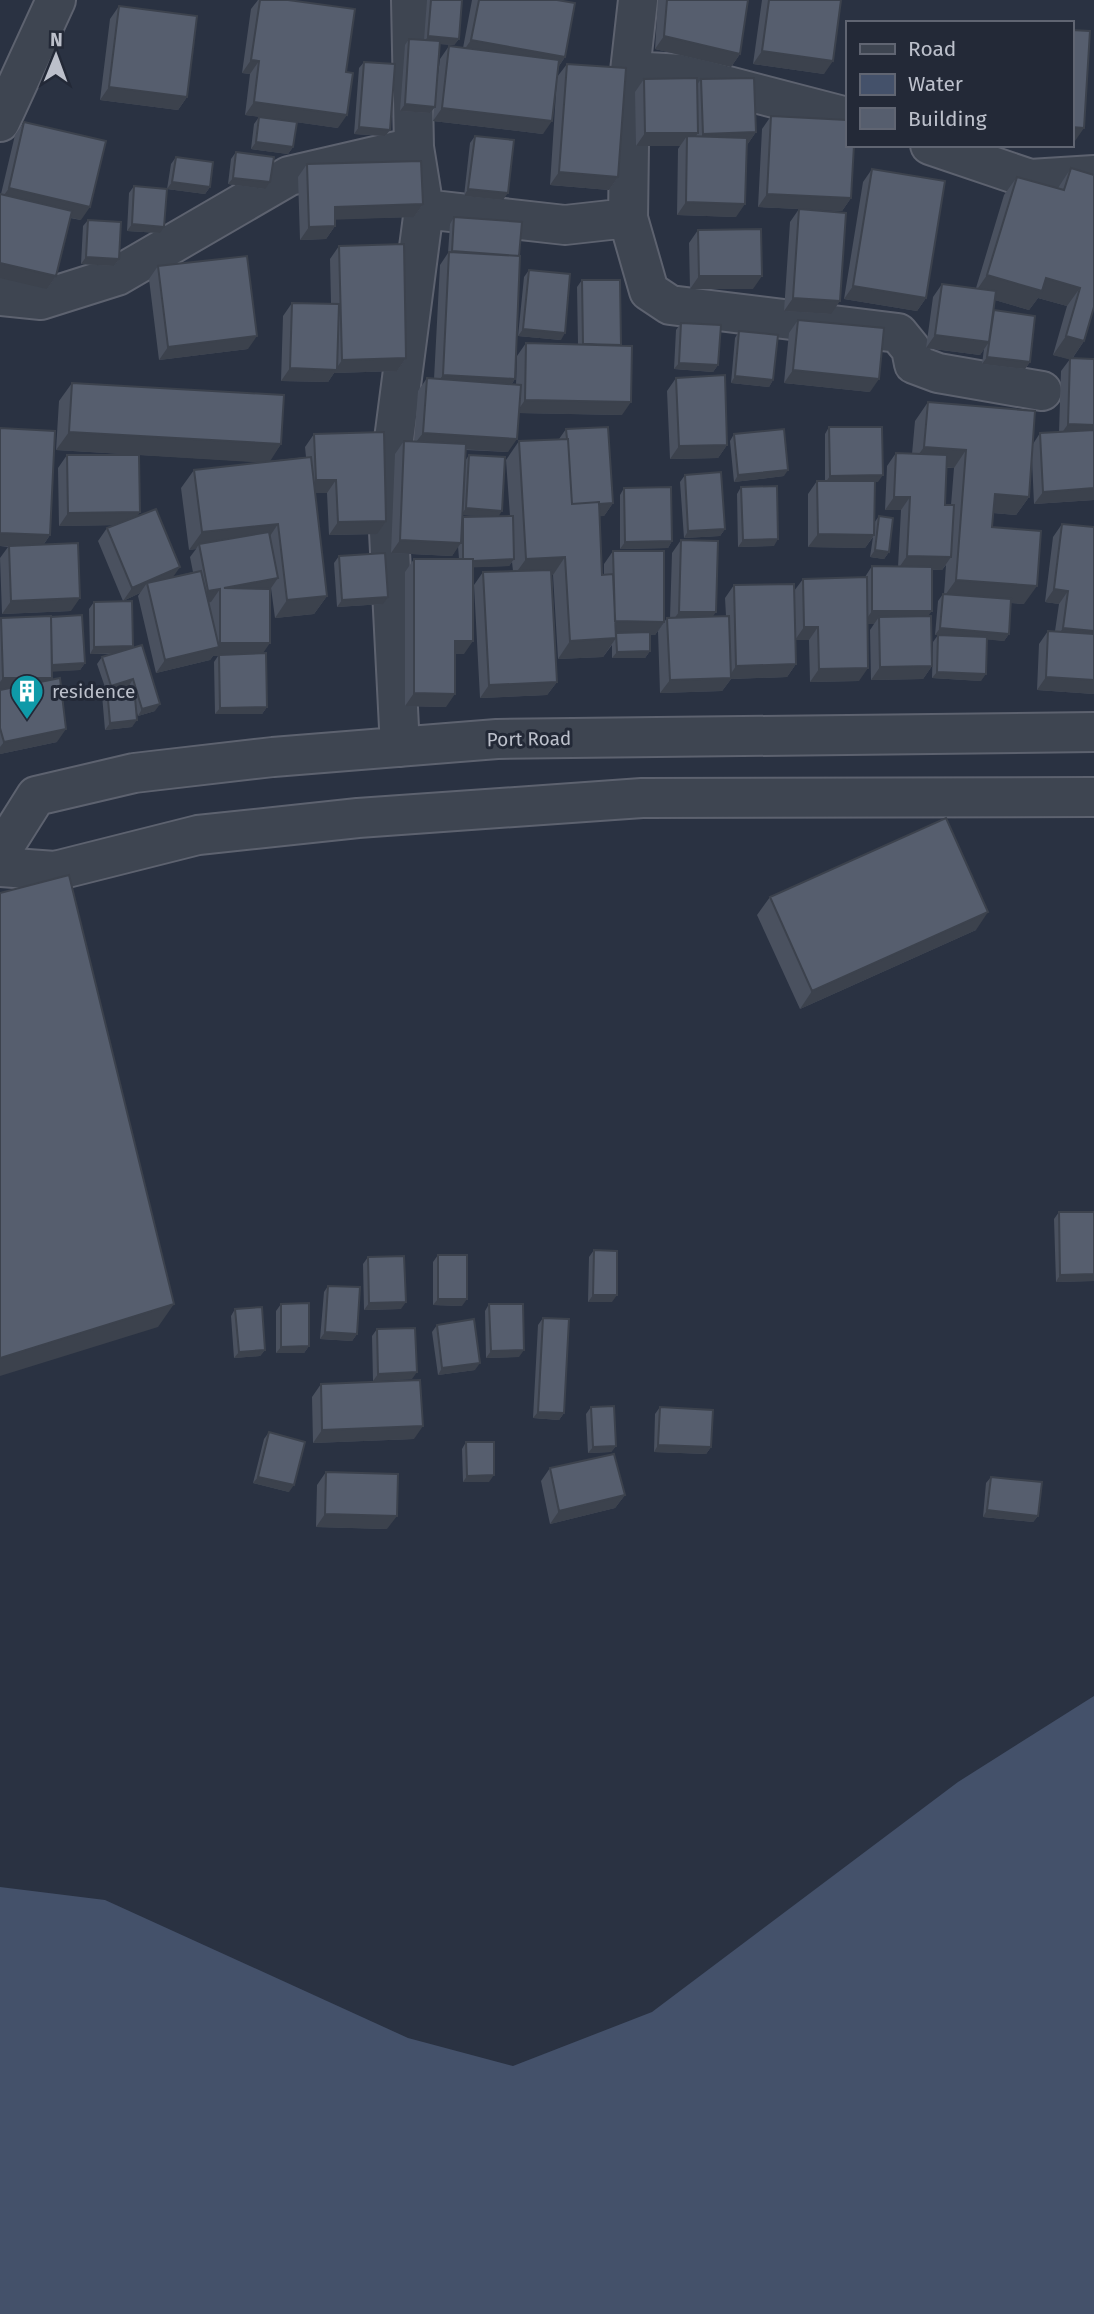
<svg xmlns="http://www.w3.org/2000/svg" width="1094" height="2314" font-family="'Fira Sans',sans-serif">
	<rect width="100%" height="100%" fill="#2a3242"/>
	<!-- water -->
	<path fill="#44516a" d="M1094 1696V2314H0V1887L105 1900 408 2038 513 2066 652 2012 958 1782Z"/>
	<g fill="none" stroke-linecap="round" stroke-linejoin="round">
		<defs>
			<path id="minor" d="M630 71 638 0
				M0 122 56 0
				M930 145 1030 179 1094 175
				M424 209 565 225 628 218 630 71 682 74 847 117
				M628 218 649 291 670 305 898 333 911 349 914 364 938 373 1042 391
				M0 296 41 300 117 276 289 176 414 147
				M400 747 387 493 424 209 414 147 411 0
				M0 853 36 796 134 773 273 757 497 739 1094 732
				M0 867 55 871 198 835 358 818 642 798 1094 797"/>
		</defs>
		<!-- minor casing -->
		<use href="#minor" stroke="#5d626f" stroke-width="42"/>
		<!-- minor -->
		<use href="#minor" stroke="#3e4551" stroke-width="38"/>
	</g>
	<!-- wall -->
	<path fill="#4a515f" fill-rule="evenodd" d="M258 0H288L338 128 296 122 293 147 288 154 251 149 254 124 259 117H262L245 115 250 74 242 73 251 9Z
		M427 0H462L459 39 454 45 440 44 436 89 440 59 449 46 463 48 472 0H557L565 57 559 66 543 134 433 121 434 108 430 113 400 111 405 45 409 39 424 40Z
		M658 0H748L740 54 731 67 655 49Z
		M762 0H841L824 74 753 64Z
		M119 6 187 97 178 110 100 100 110 19Z
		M364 62 390 130 385 136 354 134 359 68Z
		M567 64 618 177 609 190 550 185 557 77Z
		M644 79 697 85 701 79 756 132 747 145 736 217 677 215 678 149 680 146H636L635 92Z
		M771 116 851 198 842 211 800 209 831 314 784 311 790 222 799 209 758 207 762 129Z
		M24 122 81 220 70 218 56 276 47 289 1 194 15 135Z
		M475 136 503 200 464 196 470 143Z
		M236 152 265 189 228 184 231 159Z
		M176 157 210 187 205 194 167 189 171 164Z
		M307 164 423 204 414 217 335 219V226L326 239 300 240 298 177Z
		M1071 168 1084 341 1072 359 1094 500 1034 504 1032 460 1029 497 1016 515 993 513 992 527 1024 604 1011 603 1009 634 1004 641 987 639 981 681 932 678 933 642 938 635H940H935L938 601 943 594H944L946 565 942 570H932L928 616 932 666 923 679 871 680 870 630 874 624H867L859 681 810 682 809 640H796V664L787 677 731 679 722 691 660 693 658 631 667 618H670L672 553 681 540 713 616H726L725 598 734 585 794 591 803 579 865 577 872 566 898 567 901 510H885L887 466 896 453 912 454 915 421 928 402 1033 444 1040 433 1059 432 1061 371 1070 359 1053 355 1067 306 1038 298 1029 310 995 300 994 310 1030 362 1025 369 982 364 984 349 980 355 926 348 933 297 942 284 976 288 1004 195 1017 177 1058 188ZM947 468H954L951 505H945Z
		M872 169 926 298 917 311 844 299 863 182Z
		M134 186 160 233 127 231 129 193Z
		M454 217 519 256 515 379 511 385H516L517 356 526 343 578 344 577 287 582 280 622 415 519 413 508 452 466 450 465 461 469 455 499 516H510L506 460 519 441 559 439 566 429 613 503 604 516H599L602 575H604V564L613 551 664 622 655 635H650V651L645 658H612V645L603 657 558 659 553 575H552L557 682 547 695 480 698 474 585 483 572 513 571 512 562 509 566 473 567 464 654H455L446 707 405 706V572L414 559H459L458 546 452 556 391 553 395 454 404 441 414 442 418 391 427 378 434 379 440 265 448 253 450 224ZM462 515 482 516 463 517Z
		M88 220 119 259 114 266 81 264 83 226Z
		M698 230 753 289H690L689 243Z
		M339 246 406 358 397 371 334 373 328 382 281 381 283 316 292 303H331L330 259Z
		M158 266 248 349 159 360 149 279Z
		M529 270 561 340 518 336 524 277Z
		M798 320 870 392 784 383 789 333Z
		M681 323 718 365 713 372 674 369 676 330Z
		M739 331 773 380 769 387 731 383 735 338Z
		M676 378 727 445 718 458 670 459 667 391Z
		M72 383 281 444 269 461 306 457 305 447 314 434 377 534 329 535 327 493H315L327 596 314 614 275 618 271 588 270 589 263 654 267 707 262 714H215L214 662 218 656H213L210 660 156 673 138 596 140 593 123 601 98 541 107 528 115 525 59 526 58 468 67 455 140 512 137 516 173 577 193 572 190 557 196 549 189 550 181 488 194 470 262 462 56 450 59 401Z
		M829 427 878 482H875L874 523 879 516 889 552 884 559 870 557 873 537 865 548 808 547V494L817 481H825V434Z
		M0 428 50 535 44 544 71 611 2 614 0 558 8 547 0 546Z
		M734 434 784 476 734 482 730 441Z
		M685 475 725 529 720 536 684 538 680 482Z
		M741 487 774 546 738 547 737 494Z
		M624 488 672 541 668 548 620 549V495Z
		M1062 524 1094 527V694L1037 690 1039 644 1048 631H1055L1059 604 1045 602 1053 537Z
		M339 556 383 604 337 607 334 563Z
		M94 602 132 648 155 711 138 716 136 710 132 727 105 730 102 695 106 690 97 664 102 657 114 654H90L89 609Z
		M1 618 85 663 80 670 52 671V678L51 679 57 742 0 754V620Z
		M770 897 976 930 800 1009 757 915Z
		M1059 1212 1094 1281 1056 1282 1054 1219Z
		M594 1250 612 1302H588L589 1257Z
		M438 1255 462 1306 433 1305V1262Z
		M368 1257 401 1309 364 1310 363 1264Z
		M328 1286 357 1334 352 1341 320 1339 324 1292Z
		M281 1304 309 1346 304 1353H276V1311Z
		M489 1304 519 1357 486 1358 485 1311Z
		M235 1309 265 1350 260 1356 234 1358 231 1316Z
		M543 1318 564 1413 559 1420 533 1418 538 1325Z
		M437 1325 475 1370 438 1375 432 1332Z
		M377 1329 412 1379 373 1381 372 1336Z
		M321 1384 414 1439 313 1443 312 1397Z
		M591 1407 616 1446 611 1452 588 1453 586 1414Z
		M660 1407 711 1447 706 1454 654 1452 655 1414Z
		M269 1432 289 1492 253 1483 264 1439Z
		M466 1442 489 1482H463L462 1449Z
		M550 1468 625 1495 615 1508 550 1524 541 1481Z
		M326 1472 387 1529 316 1527 317 1485Z
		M991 1477 1038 1516 1033 1522 983 1517 986 1483Z"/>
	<!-- shaded-wall -->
	<path fill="#3c424d" d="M428 36 459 39 454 45 424 43Z
		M664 36 740 54 731 67 655 49Z
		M471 40 565 57 556 70 462 53Z
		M762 51 833 61 824 74 753 64Z
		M251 60 259 61 250 74 242 73Z
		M109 87 187 97 178 110 100 100Z
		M254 102 347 115 338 128 245 115Z
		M405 104 435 107 430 113 400 111Z
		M442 108 552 121 543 134 433 121Z
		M359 127 390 130 385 136 354 134Z
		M1071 127 1084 128 1075 141H1071Z
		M756 132 747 145 694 147 703 134Z
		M645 133H698L689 146 687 136 680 146H636Z
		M256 142 293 147 288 154 251 149Z
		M559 172 618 177 609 190 550 185Z
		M233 178 270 182 265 189 228 184Z
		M172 182 210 187 205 194 167 189Z
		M9 188 90 207 81 220 0 201Z
		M468 189 508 193 503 200 464 196Z
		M767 194 851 198 842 211 758 207Z
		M686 202 745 204 736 217 677 215Z
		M423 204 414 217 326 220 335 207Z
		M132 224 164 227 160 233 127 231Z
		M335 226 326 239 300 240 309 227Z
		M86 257 119 259 114 266 81 264Z
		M0 263 56 276 47 289 0 278Z
		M987 275 1046 278 1080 288 1067 306 1038 298 1029 310 974 294Z
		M699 276H762L753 289H690Z
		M853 286 926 298 917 311 844 299Z
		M793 298 840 301 831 314 784 311Z
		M523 329 565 333 561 340 518 336Z
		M935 335 989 342 980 355 926 348Z
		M257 336 248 349 159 360 168 347Z
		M1066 336 1084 341 1071 360 1053 355Z
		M987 357 1030 362 1025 369 982 364Z
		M406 358 397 371 334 373 328 382 281 381 290 368 336 369 342 360Z
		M679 363 718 365 713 372 674 369Z
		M793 370 879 379 870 392 784 383Z
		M443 375 515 379 506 392 433 388Z
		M735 376 773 380 769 387 731 383Z
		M525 400 631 402 622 415 516 413Z
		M1068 424 1094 425V438L1059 437Z
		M69 432 281 444 269 463 56 450Z
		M423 433 517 439 508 452 413 446Z
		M727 445 718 458 670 459 679 446Z
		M924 447 966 450 954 468 911 465Z
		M788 470 784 476 734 482 738 475Z
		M883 475 878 482 825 483 830 476Z
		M316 480H336L327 493H307Z
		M1094 488V500L1034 504 1043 492Z
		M995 494 1029 497 1016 515 982 512Z
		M894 497H910L901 510H885Z
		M613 503 604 516 562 519 571 506Z
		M466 508 502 511 498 517 461 515Z
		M140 512 131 525 59 526 68 513Z
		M386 521 377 534 329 535 338 522Z
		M278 524 266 542 199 544 196 549 189 550 202 532Z
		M725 529 720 536 684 538 688 531Z
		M0 533 50 535 41 548 0 546Z
		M818 534 874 535 865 548 808 547Z
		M778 539 774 546 738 547 743 540Z
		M400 540 461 543 452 556 391 553Z
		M672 541 668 548 620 549 625 542Z
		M875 550 889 552 884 559 870 557Z
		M907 556 951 557 942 570 898 569Z
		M565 557 553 575 513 577 526 559Z
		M514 559 509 566 459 568 464 561Z
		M180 567 171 580 147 583 140 593 123 601 132 588Z
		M278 578 269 591 224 588Z
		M956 580 1037 586 1024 604 943 598Z
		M220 589 211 602 199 604 208 591Z
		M1054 589 1068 591 1059 604 1045 602Z
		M327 596 314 614 275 618 287 600Z
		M388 597 383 604 337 607 342 600Z
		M80 598 71 611 2 614 11 601Z
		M872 611H932L922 624 879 617 874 624H863Z
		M679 612H716L707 625 670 624Z
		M613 621 664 622 655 635 616 634Z
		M804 627H818L809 640H795Z
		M940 628 1009 634 1004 641 935 635Z
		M1063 628 1094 631V645L1054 641Z
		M616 638 603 657 558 659 570 641Z
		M455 641H473L464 654H446Z
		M220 643H270L261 656H213L210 660 156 673 165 660 217 648Z
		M133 646 129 653 90 654 94 647Z
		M650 651 645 658H612L617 652Z
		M85 663 80 670 48 672 52 665Z
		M796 664 787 677 731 679 722 691 660 693 670 680 728 678 736 666Z
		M932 666 923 679 871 680 880 667Z
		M868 668 859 681 810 682 819 669Z
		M937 672 986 674 981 681 932 678Z
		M1046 677 1094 680V694L1037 690Z
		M3 678H52L43 691H0V682Z
		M133 679 129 686 106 693 111 686Z
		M557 682 547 695 480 698 489 685Z
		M414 693 455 694 446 707 405 706Z
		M160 704 155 711 138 716 142 709Z
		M267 707 262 714H215L220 708Z
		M137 720 132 727 105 730 110 723Z
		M66 729 57 742 0 754V747L4 742Z
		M988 912 976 930 800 1009 812 991Z
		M1094 1274V1281L1056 1282 1060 1275Z
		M593 1295H617L612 1302H588Z
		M438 1299H467L462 1306 433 1305Z
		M406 1302 401 1309 364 1310 369 1303Z
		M174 1304 158 1327 0 1376V1358Z
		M325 1332 357 1334 352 1341 320 1339Z
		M309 1346 304 1353H276L281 1347Z
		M265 1350 260 1356 234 1358 239 1352Z
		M524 1350 519 1357 486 1358 491 1351Z
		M480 1363 475 1370 438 1375 442 1368Z
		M417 1372 412 1379 373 1381 378 1374Z
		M538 1412 564 1413 559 1420 533 1418Z
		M423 1426 414 1439 313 1443 322 1430Z
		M658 1445 711 1447 706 1454 654 1452Z
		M616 1446 611 1452 588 1453 593 1447Z
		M494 1475 489 1482H463L467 1476Z
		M258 1477 294 1485 289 1492 253 1483Z
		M625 1495 615 1508 550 1524 559 1511Z
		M987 1510 1038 1516 1033 1522 983 1517Z
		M325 1514 397 1516 387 1529 316 1527Z"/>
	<!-- building -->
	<path fill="#565e6e" stroke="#3c424d" stroke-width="2" d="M260 0H288L355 9 346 72 353 73 347 115 254 102 259 61 251 60Z
		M431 0H462L459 39 428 36Z
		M479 0H557L575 3 565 57 471 40Z
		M667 0H748L740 54 664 36Z
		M769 0H841L833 61 762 51Z
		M119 6 197 16 187 97 109 87Z
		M1071 30 1090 31 1084 128 1071 127Z
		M409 39 440 41 435 107 405 104Z
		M449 46 559 60 552 121 442 108Z
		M364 62 395 64 390 130 359 127Z
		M567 64 626 68 618 177 559 172Z
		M697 78 698 133H645L644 79Z
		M754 78 756 132 703 134 701 79Z
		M771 116 847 120V145H854L851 198 767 194Z
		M259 117 297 122 293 147 256 142Z
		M24 122 106 141 90 207 9 188Z
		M475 136 514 140 508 193 468 189Z
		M687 136 747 138 745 204 686 202Z
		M236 152 274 157 270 182 233 178Z
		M176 157 213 162 210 187 172 182Z
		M421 161 423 204 335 207V226L309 227 307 164Z
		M1071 168 1094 175V307L1084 341 1066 336 1080 288 1046 278 1042 291 987 275 1017 177 1064 190Z
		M872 169 945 181 926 298 853 286Z
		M134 186 167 189 164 227 132 224Z
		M0 194 72 211 56 276 0 263Z
		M799 209 846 213 840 301 793 298Z
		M454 217 522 222 519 256 452 251Z
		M88 220 121 222 119 259 86 257Z
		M761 229 762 276H699L698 230Z
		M404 244 406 358 342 360 339 246Z
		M449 252 520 256 515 379 443 375Z
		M247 256 257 336 168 347 158 266Z
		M529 270 570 274 565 333 523 329Z
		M582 280H620L621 345 583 344Z
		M942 284 996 291 989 342 935 335Z
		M292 303 339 304 337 370 290 368Z
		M994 310 1035 316 1030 362 987 357Z
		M798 320 884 328 879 379 793 370Z
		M681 323 721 325 718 365 679 363Z
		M739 331 778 335 773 380 735 376Z
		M526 343 632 346 631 402 525 400Z
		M1070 358 1094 359V425L1068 424Z
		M725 375 727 445 679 446 676 378Z
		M427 378 521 385 517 439 423 433Z
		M72 383 284 395 281 444 69 432Z
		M928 402 1035 411 1029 497 995 494 992 527 1041 531 1037 586 956 580 966 450 924 447Z
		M608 427 613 503 599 504V502L572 504 568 439H567L566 429Z
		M829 427H882L883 475 830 476Z
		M0 428 55 431 50 535 0 533Z
		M784 429 788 470 738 475 734 434Z
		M1094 430V488L1043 492 1040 433Z
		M384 432 386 521 338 522 336 480H316L314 434Z
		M568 439 572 504 599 502 602 575 613 574 616 638 570 641 565 557 526 559 519 441Z
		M404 441 466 444 461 543 400 540Z
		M896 453 947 455 945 505H954L951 557 907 556 910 497H894Z
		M67 455H139L140 512 68 513Z
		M469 455 505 457 502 511 466 508Z
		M311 457 327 596 287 600 278 524 202 532 194 470Z
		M721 472 725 529 688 531 685 475Z
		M817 481H875L874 535 818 534Z
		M777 486 778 539 743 540 741 487Z
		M671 487 672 541 625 542 624 488Z
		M156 509 180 567 132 588 107 528Z
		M513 516 514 559 473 561V559H463V517Z
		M879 516 893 518 889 552 875 550Z
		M1062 524 1094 527V631L1063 628 1068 591 1054 589Z
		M269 532 278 578 224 588 270 589V643H220V589L208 591 199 544Z
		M681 540 718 541 716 612H679Z
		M78 543 80 598 11 601 9 546Z
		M613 551H664V622L615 621Z
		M385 553 388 597 342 600 339 556Z
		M414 559H473V641H455V694L414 693Z
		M872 566 932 567V611H872Z
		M551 570 557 682 489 685 483 572Z
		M201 571 219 647 165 660 147 583Z
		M867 577 868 668 819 669 818 627H804L803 579Z
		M794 584 796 664 736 666 734 585Z
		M943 594 1011 599 1009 634 940 628Z
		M132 601 133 646 94 647V602Z
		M82 615 85 663 52 665 51 617Z
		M51 616 52 678H3L1 618Z
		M729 616 731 678 670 680 667 618Z
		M931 616 932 666 880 667 879 617Z
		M1048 631 1094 634V680L1046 677Z
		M650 632V651L617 652 616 633Z
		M938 635 987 637 986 674 937 672Z
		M142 645 160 704 142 709 133 679 111 686 102 657Z
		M266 653 267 707 220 708 219 655Z
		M60 678 66 729 4 742 0 728V690Z
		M134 686 137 720 110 723 107 688Z
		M946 818 988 912 812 991 770 897Z
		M69 875 174 1304 0 1358V893Z
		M1059 1212H1094V1274L1060 1275Z
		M594 1250 617 1251V1295H593Z
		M438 1255H467V1299H438Z
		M404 1256 406 1302 369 1303 368 1257Z
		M328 1286 360 1287 357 1334 325 1332Z
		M309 1303V1346L281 1347V1304Z
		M489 1304H523L524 1350 491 1351Z
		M262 1307 265 1350 239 1352 235 1309Z
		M543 1318 569 1319 564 1413 538 1412Z
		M474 1319 480 1363 442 1368 437 1325Z
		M415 1328 417 1372 378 1374 377 1329Z
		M420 1380 423 1426 322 1430 321 1384Z
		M614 1406 616 1446 593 1447 591 1407Z
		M660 1407 713 1410 711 1447 658 1445Z
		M269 1432 305 1442 294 1485 258 1477Z
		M466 1442H494V1475L467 1476Z
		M614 1454 625 1495 559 1511 550 1468Z
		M326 1472 398 1474 397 1516 325 1514Z
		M991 1477 1042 1482 1038 1516 987 1510Z"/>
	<!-- icons -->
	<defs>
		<symbol id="building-pin" viewBox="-11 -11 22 30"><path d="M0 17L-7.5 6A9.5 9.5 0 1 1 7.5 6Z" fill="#0f9aa8" stroke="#232937"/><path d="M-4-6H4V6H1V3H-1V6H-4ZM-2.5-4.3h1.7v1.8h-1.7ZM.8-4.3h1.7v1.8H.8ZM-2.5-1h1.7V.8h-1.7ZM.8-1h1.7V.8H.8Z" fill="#fff"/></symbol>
	</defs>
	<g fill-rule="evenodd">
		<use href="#building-pin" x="8" y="672" width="38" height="52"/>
	</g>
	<g text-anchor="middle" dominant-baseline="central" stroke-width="6" stroke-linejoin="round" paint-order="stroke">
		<!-- poi labels -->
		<g font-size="19" fill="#bcc0cb" stroke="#232937" text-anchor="start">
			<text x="52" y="691">residence</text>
		</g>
		<!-- street labels -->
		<g font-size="19" fill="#bcc0cb" stroke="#232937">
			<text transform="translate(529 739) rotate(-1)">Port Road</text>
		</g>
	</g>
	<!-- legend -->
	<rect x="846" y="21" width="228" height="126" fill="#232937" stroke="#606572" stroke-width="2"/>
	<rect x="860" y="44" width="35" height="10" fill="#3e4551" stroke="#606572" stroke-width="2"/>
	<text x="908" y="56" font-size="21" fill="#bcc0cb">Road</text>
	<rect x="860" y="74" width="35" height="21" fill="#44516a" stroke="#606572" stroke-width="2"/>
	<text x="908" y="91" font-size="21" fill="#bcc0cb">Water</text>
	<rect x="860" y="108" width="35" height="21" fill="#565e6e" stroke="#606572" stroke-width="2"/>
	<text x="908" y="126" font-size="21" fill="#bcc0cb">Building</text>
	<!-- north arrow -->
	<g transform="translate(56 56) rotate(1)" stroke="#232937" stroke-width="5" paint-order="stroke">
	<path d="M0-5L12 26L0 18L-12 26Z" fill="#bcc0cb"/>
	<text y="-10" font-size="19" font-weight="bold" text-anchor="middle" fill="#bcc0cb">N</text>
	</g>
</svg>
